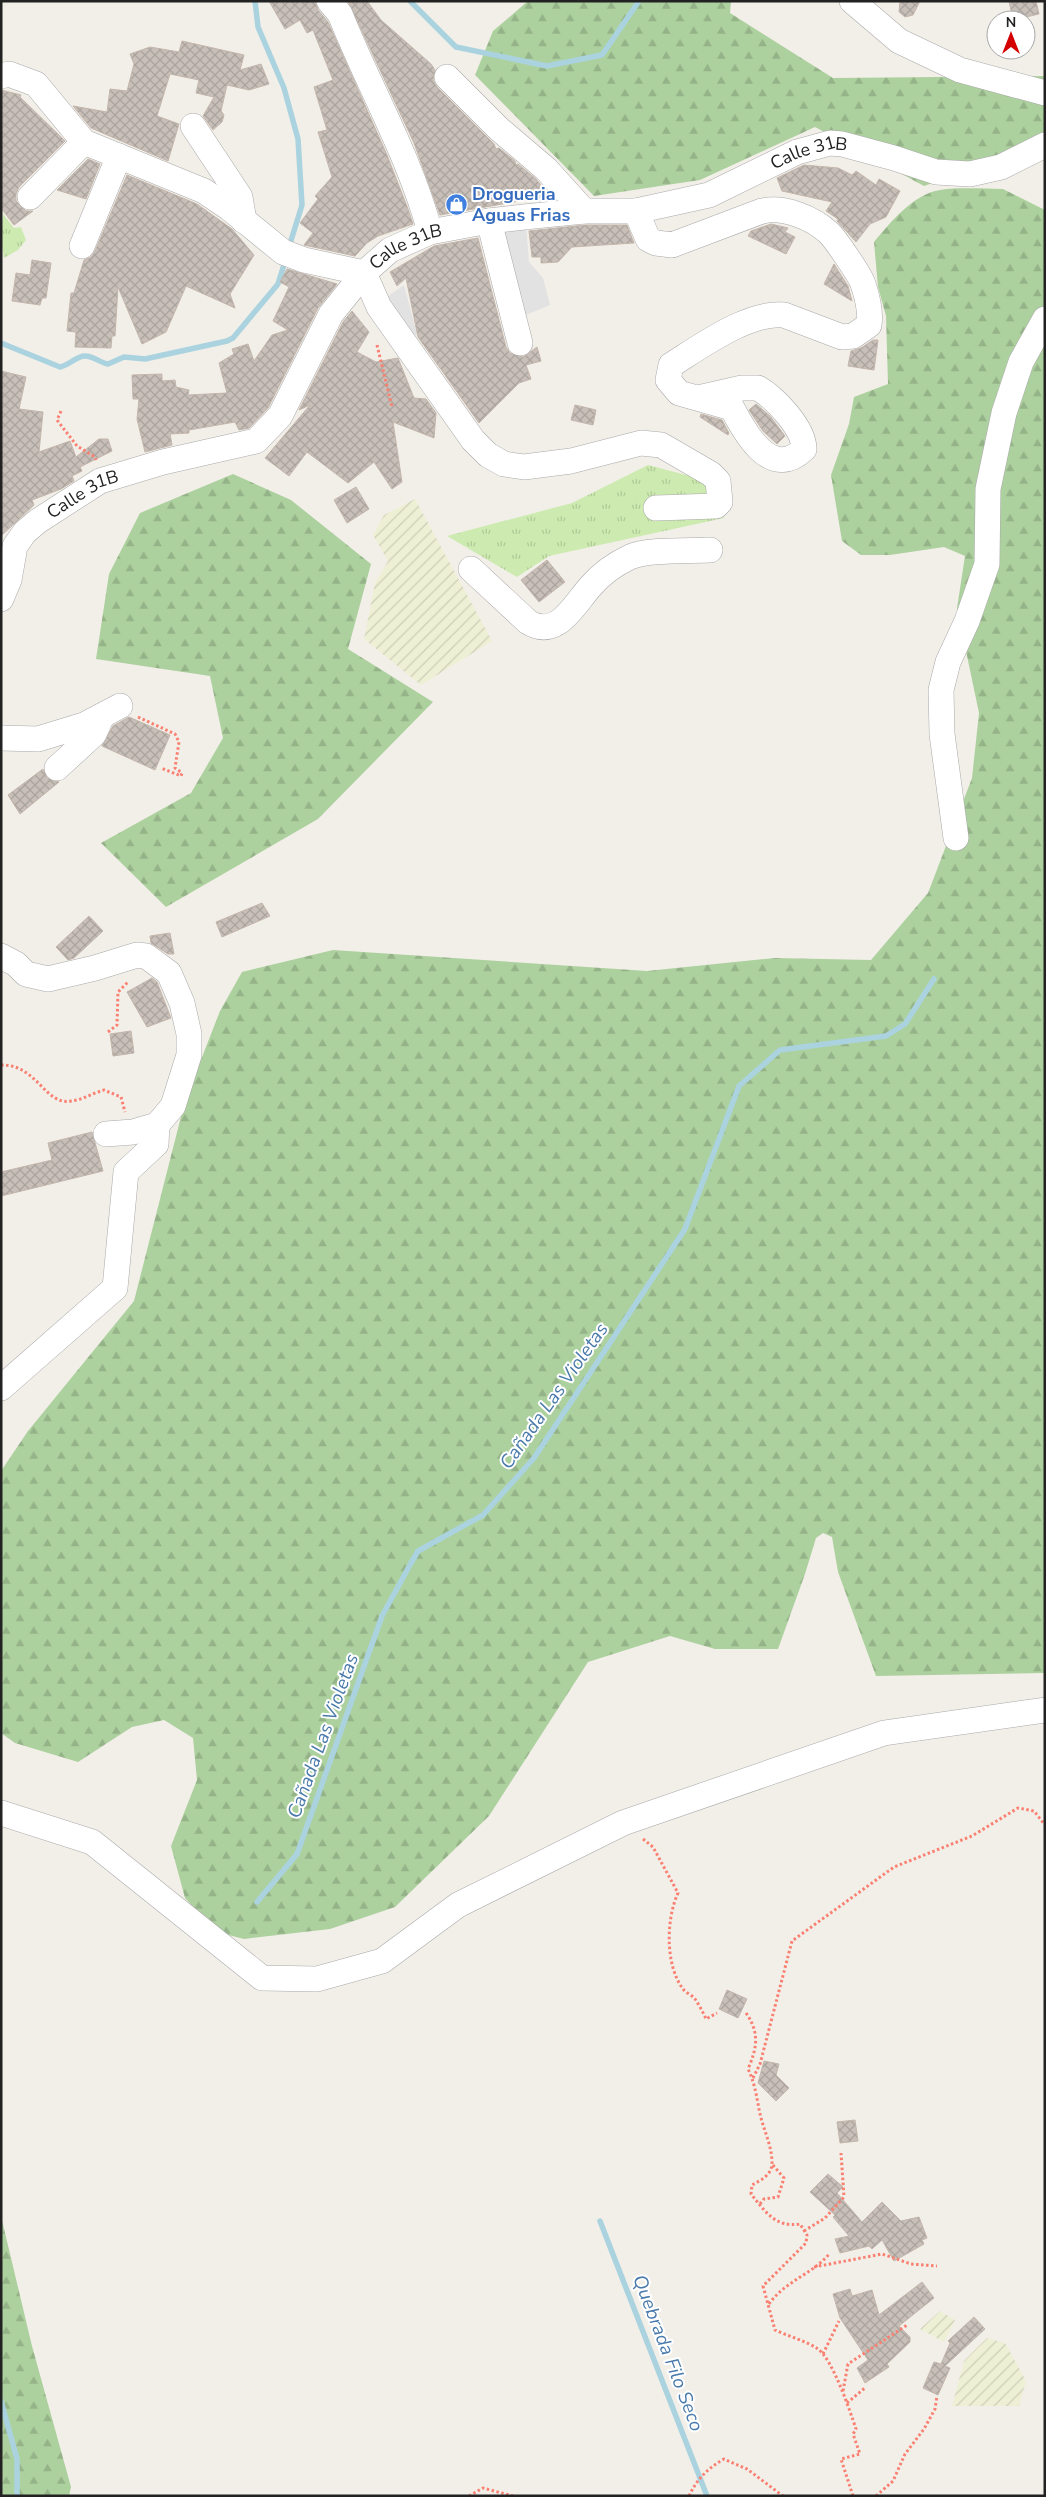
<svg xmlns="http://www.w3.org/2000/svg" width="1046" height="2497" font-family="'Nunito Sans',sans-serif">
	<defs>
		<pattern id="farmland-furrows" width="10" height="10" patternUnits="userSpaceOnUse" patternTransform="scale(1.25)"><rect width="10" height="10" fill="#eef0d5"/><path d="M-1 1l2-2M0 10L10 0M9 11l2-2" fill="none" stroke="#ccceb7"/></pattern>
		<pattern id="grass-tufts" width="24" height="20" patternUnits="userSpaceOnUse" patternTransform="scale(1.25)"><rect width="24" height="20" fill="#cdebb0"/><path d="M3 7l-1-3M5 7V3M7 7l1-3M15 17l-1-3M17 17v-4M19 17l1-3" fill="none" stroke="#b0c997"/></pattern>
		<pattern id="forest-firs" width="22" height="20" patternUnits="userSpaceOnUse" patternTransform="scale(1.25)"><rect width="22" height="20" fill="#add19e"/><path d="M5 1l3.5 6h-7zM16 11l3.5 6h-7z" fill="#95b388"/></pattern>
		<pattern id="building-cross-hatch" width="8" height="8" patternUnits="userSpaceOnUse" patternTransform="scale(1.25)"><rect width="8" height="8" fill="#c7bfb8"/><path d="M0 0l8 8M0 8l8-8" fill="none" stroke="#aba49e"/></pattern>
	</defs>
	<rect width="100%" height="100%" fill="#f2efe9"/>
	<!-- farmland -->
	<path fill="url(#farmland-furrows)" d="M415 499 492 641 421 685 364 639 375 583 388 561 373 535 384 515Z
		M940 2311 955 2320 944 2342 920 2329Z
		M987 2338 1005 2343 1026 2381 1019 2406H952L964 2361Z"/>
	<!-- grass -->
	<path fill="url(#grass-tufts)" d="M3 214 14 228 21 227 26 240 18 250 4 258 1 242Z
		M648 465 728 486 724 518 549 556 517 577 447 536 572 503Z"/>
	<!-- forest -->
	<path fill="url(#forest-firs)" d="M528 1H731L730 13 833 78 1045 76V144L924 186 815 127 700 180 594 196 475 75 493 31Z
		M1003 189 1045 210V1673L876 1676 838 1572 832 1537 823 1533 816 1538 805 1574 778 1649H715L670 1636 588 1662 489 1816 395 1907 330 1929 244 1939 217 1932 185 1898 171 1846 197 1780 193 1738 164 1720 132 1727 78 1762 15 1743 1 1733V1471L28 1431 134 1301 185 1101 220 1011 242 972 333 950 647 971 775 958 871 960 928 893 972 778 979 713 957 608 965 556 944 547 890 555H861L842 541 831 475 849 424 854 397 888 384 886 316 878 287 874 242C890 223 913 194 940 190 961 187 983 189 1003 189Z
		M233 474 291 500 371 564 348 649 433 702 318 819 166 907 101 843 191 793 223 738 210 676 96 659 109 574 140 513Z
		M1 2216 32 2346 71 2487 69 2496H1Z"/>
	<!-- parking -->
	<path fill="#e2e2e2" d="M526 225 529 262 543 278 550 305 521 317 495 228Z
		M404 285 417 334 408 340 381 301Z"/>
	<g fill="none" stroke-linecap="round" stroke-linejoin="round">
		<!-- stream -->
		<path stroke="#aad3df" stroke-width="5.5" d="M255 1 258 27 284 88 298 139 302 205 289 247
			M410 1 456 47 547 66 602 55 639 1
			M1 343 60 367C70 365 76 356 85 356 94 356 100 363 108 364L124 357 145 359 227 341 233 338 278 284 286 258
			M257 1902 297 1854 382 1616 411 1563 418 1551 483 1515 534 1458 685 1229 739 1086 780 1050 886 1036 905 1024 934 979
			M600 2221 707 2496
			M1 2401 17 2459V2496"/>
	</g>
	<!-- building -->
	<path fill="url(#building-cross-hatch)" stroke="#c4b6ab" d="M269 1H315L318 10 328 22 387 155 408 209 413 224 378 236 367 243 355 256 304 245 313 233 300 223 318 199 315 196 332 177 318 132 327 130 314 87 333 80 313 30 307 33 300 20 285 29Z
		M348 1H367L381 20 431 64 435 70 433 80 437 87 494 144 496 149 499 148 515 161 516 165 518 164 536 179 540 184 542 197 440 215 414 143Z
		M900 1H920L913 15 905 17 899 12Z
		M1009 1H1036L1039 14 1013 20Z
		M182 41 244 55 240 70 261 64 269 84 249 90 227 85 221 111 224 115 222 122 213 130 203 116 214 97 196 93 199 80 170 74 157 116 179 124 168 161 91 128 73 106 107 112 110 89 127 91 134 64 130 54 150 47 179 52Z
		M1 90 21 95 20 97 65 141 19 187 16 194V201L26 211H33L14 225 1 208Z
		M88 159 100 164 86 199 57 190Z
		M804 165 838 168 852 175 856 171 876 185 879 179 900 191 886 217 870 224 856 242 837 221 838 219 826 211 832 202 782 191 777 178Z
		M127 175 197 204 232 229 254 255 230 294 235 308 186 286 166 332 142 344 118 287 115 336H112L111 348 75 347 76 332 67 331 71 293H74L84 260 91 257 95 251Z
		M771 224 788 228 785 232 795 237 786 254 748 236 751 231Z
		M585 225H627L634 243 572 247 558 262 541 263V257H532L529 231Z
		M478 238 506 347 510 353 523 357 537 347 541 361 526 365 531 379 519 383 479 423 418 337 406 278 397 286 390 272 434 246Z
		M32 260 51 263 46 298H42L40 305 12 301 16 273 30 275Z
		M834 264 848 286 852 301 824 284Z
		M287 269 337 284 318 308 268 408 249 428 239 430 235 422 189 430V433L170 434 172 445 145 452 137 419 139 399H133L132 375 162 374V381L175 380 176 387 189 390 188 395 227 393 219 363 234 354 232 349 248 344 254 361 272 335 288 330 273 321 289 287 280 282Z
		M352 311 369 332 357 352 376 362 398 358 414 398 426 399 436 413 434 438 393 422 402 482 392 489 374 462 348 483 307 452 289 476 265 458 310 405 299 410 343 322Z
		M873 340H878L874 370 848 366 851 351 861 348Z
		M1 371 26 377 19 409 43 412 39 452 70 441 76 457 99 439H108L112 451 80 467 82 471 72 476 74 481 61 489 32 500 34 505 1 536Z
		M756 404 770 416 785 436 777 444 763 431 749 410Z
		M575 405 596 410 593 425 571 420Z
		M701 414 722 420 729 433 728 435 700 417Z
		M356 487 369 509 347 523 334 500Z
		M547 560 565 582 539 602 521 580Z
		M129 717 170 735 155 770 102 746 113 726Z
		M43 769 47 778 59 782 20 814 8 795Z
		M262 903 270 916 222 937 216 922Z
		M89 916 103 931 74 958 68 960 56 947Z
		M170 933 174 954H168L151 943 150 936Z
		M152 978 157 982 171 1018 147 1027 127 992Z
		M131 1031 134 1053 113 1056 110 1034Z
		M92 1132 103 1171 1 1196V1172L52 1160 48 1143Z
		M727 1990 747 1999 738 2018 719 2009Z
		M764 2061 779 2064 776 2075 789 2088 776 2101 758 2083Z
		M855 2120 858 2141 840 2143 837 2122Z
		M828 2174 843 2187 837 2193 862 2222 882 2202 901 2221 919 2217 927 2238 922 2240 924 2244 894 2261 882 2240 872 2249 869 2246 840 2253 835 2239 849 2236 833 2217 835 2215 810 2192Z
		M922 2282 934 2298 899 2326 910 2337V2342L887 2364 889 2367 865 2383 857 2368 868 2360 840 2318 833 2294 850 2289 852 2296 872 2290 879 2315Z
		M974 2317 985 2329 945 2366 950 2368 938 2395 923 2388 934 2362 941 2364 950 2343 948 2341Z"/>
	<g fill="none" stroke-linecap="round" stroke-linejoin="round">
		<defs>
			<g id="minor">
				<path d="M329 1 340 14C369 87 410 157 430 232"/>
				<path d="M852 1 899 41 960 70 1045 93"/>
				<path d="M1 76 9 74 36 84 84 142 204 191 229 208 283 252 304 260 364 273 379 307 473 440 488 455 504 464 524 467 571 461 641 443 661 445 711 474 718 481 720 502 716 506 656 508"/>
				<path d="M447 77 499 129 546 169 584 211"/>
				<path d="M193 126 240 197 244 221"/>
				<path d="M30 197 84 142"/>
				<path d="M636 211 648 239 656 243 672 245 762 211C784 206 813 218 829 233 836 240 860 275 863 284 867 296 871 313 869 325L853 336 842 337 784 315C749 311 700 347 671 365L668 380 679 393 732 408C745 433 771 481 804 449 804 428 775 398 758 388H742L698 398"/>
				<path d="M489 221 520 343"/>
				<path d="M82 246 119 156"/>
				<path d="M471 569 528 622C557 640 574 605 590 587 601 574 615 564 630 557 646 549 690 551 710 550"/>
				<path id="s1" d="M1 599 9 580 15 546 25 532 38 521 100 481 163 462 256 441 280 416 331 314 364 273 390 250 430 232 489 221 524 217 584 211H636L709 195 797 152 830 143 842 144 894 158 936 172 970 174 1001 167 1045 145"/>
				<path d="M1 738 38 739 84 725 120 706"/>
				<path d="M57 768 94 734 102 716"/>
				<path d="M956 838 942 734 941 690 948 662 967 621 987 564 988 489 1004 413 1021 362 1045 319"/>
				<path d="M1 956 16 964 26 974 48 979 95 968 137 955 146 956 169 973 182 1003 189 1034V1055L173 1106 157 1125 133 1132 106 1134"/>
				<path d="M1 1388 115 1288 126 1172 156 1144 157 1125"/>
				<path d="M1 1813 92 1842 262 1978 317 1979 382 1961 458 1905 623 1823 884 1733 1045 1710"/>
			</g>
		</defs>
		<!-- minor casing -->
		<use href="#minor" stroke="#a9a9a9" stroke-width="26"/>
		<!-- path -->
		<path stroke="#fa8072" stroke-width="3" stroke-dasharray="2.5 2.5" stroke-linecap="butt" d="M377 345 392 407
			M61 411 57 420 77 446 95 457 96 460
			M138 717 175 734 179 742 175 768 182 773 181 776 161 768
			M108 1032 117 1025 118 992 129 981
			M1 1065C37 1064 45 1106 71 1101 82 1100 93 1093 104 1090L121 1097 125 1112
			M643 1839 653 1847 678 1893C666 1919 665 1965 683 1989 686 1993 692 1995 695 1999 699 2005 703 2012 706 2019L717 2013
			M746 2013C760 2033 757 2048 748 2069 756 2085 757 2102 761 2118 765 2133 772 2147 772 2163 772 2175 761 2180 752 2185L751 2194C765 2211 775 2228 800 2224L807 2235 806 2243 763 2286 775 2330C788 2336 806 2341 818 2349 833 2360 850 2411 856 2429L853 2434 860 2454 841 2459 853 2496
			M753 2078 760 2064 792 1941 894 1867 972 1836 1018 1808 1034 1811 1045 1825
			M760 2204 764 2199 778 2197 784 2178 772 2164
			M804 2231 825 2218 844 2197 841 2153
			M814 2267 882 2254 911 2264 937 2266
			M769 2304C785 2281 813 2274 830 2253
			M823 2354 839 2321
			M843 2391 848 2364 907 2325
			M847 2403 866 2387
			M469 2496 483 2488 513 2496
			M689 2496C697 2479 708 2468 724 2459L747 2469 783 2496
			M876 2496 893 2481 905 2454 924 2429 935 2409 937 2396"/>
		<!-- minor -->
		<use href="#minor" stroke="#fff" stroke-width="25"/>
	</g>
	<!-- icons -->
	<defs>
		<symbol id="shop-disc" viewBox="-11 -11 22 22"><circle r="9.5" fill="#3f7fe0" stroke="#fff"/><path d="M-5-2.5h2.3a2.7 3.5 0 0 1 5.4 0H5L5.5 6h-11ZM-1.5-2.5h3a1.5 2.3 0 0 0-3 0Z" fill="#fff"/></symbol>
	</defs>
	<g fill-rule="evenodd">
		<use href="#shop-disc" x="444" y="192" width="25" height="25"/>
	</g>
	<g text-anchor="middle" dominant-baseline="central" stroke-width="4" stroke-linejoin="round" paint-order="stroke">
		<!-- street labels -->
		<g font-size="18" fill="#222" stroke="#fff">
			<text stroke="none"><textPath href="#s1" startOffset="996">Calle 31B</textPath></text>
			<text stroke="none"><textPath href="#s1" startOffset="576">Calle 31B</textPath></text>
			<text stroke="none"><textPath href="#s1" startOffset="142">Calle 31B</textPath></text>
		</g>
		<!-- shop labels -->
		<g font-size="18" font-weight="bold" fill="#366cbe" stroke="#fff" text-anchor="start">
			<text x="472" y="194">Drogueria<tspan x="472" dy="21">Aguas Frias</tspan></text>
		</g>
		<!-- water labels -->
		<g font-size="19" font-style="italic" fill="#4a7aab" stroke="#fff">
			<text transform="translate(554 1396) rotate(-55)">Cañada Las Violetas</text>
			<text transform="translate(323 1736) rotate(-70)">Cañada Las Violetas</text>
			<text transform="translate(668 2353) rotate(69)">Quebrada Filo Seco</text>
		</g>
	</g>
	<!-- border -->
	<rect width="1046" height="2497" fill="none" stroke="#222222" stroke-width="5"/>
	<!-- north arrow -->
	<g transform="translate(1011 35)"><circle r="24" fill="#ffffff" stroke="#a7a7a7"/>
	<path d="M0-4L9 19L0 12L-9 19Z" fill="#d40000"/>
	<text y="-8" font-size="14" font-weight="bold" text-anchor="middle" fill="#222222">N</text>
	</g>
</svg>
